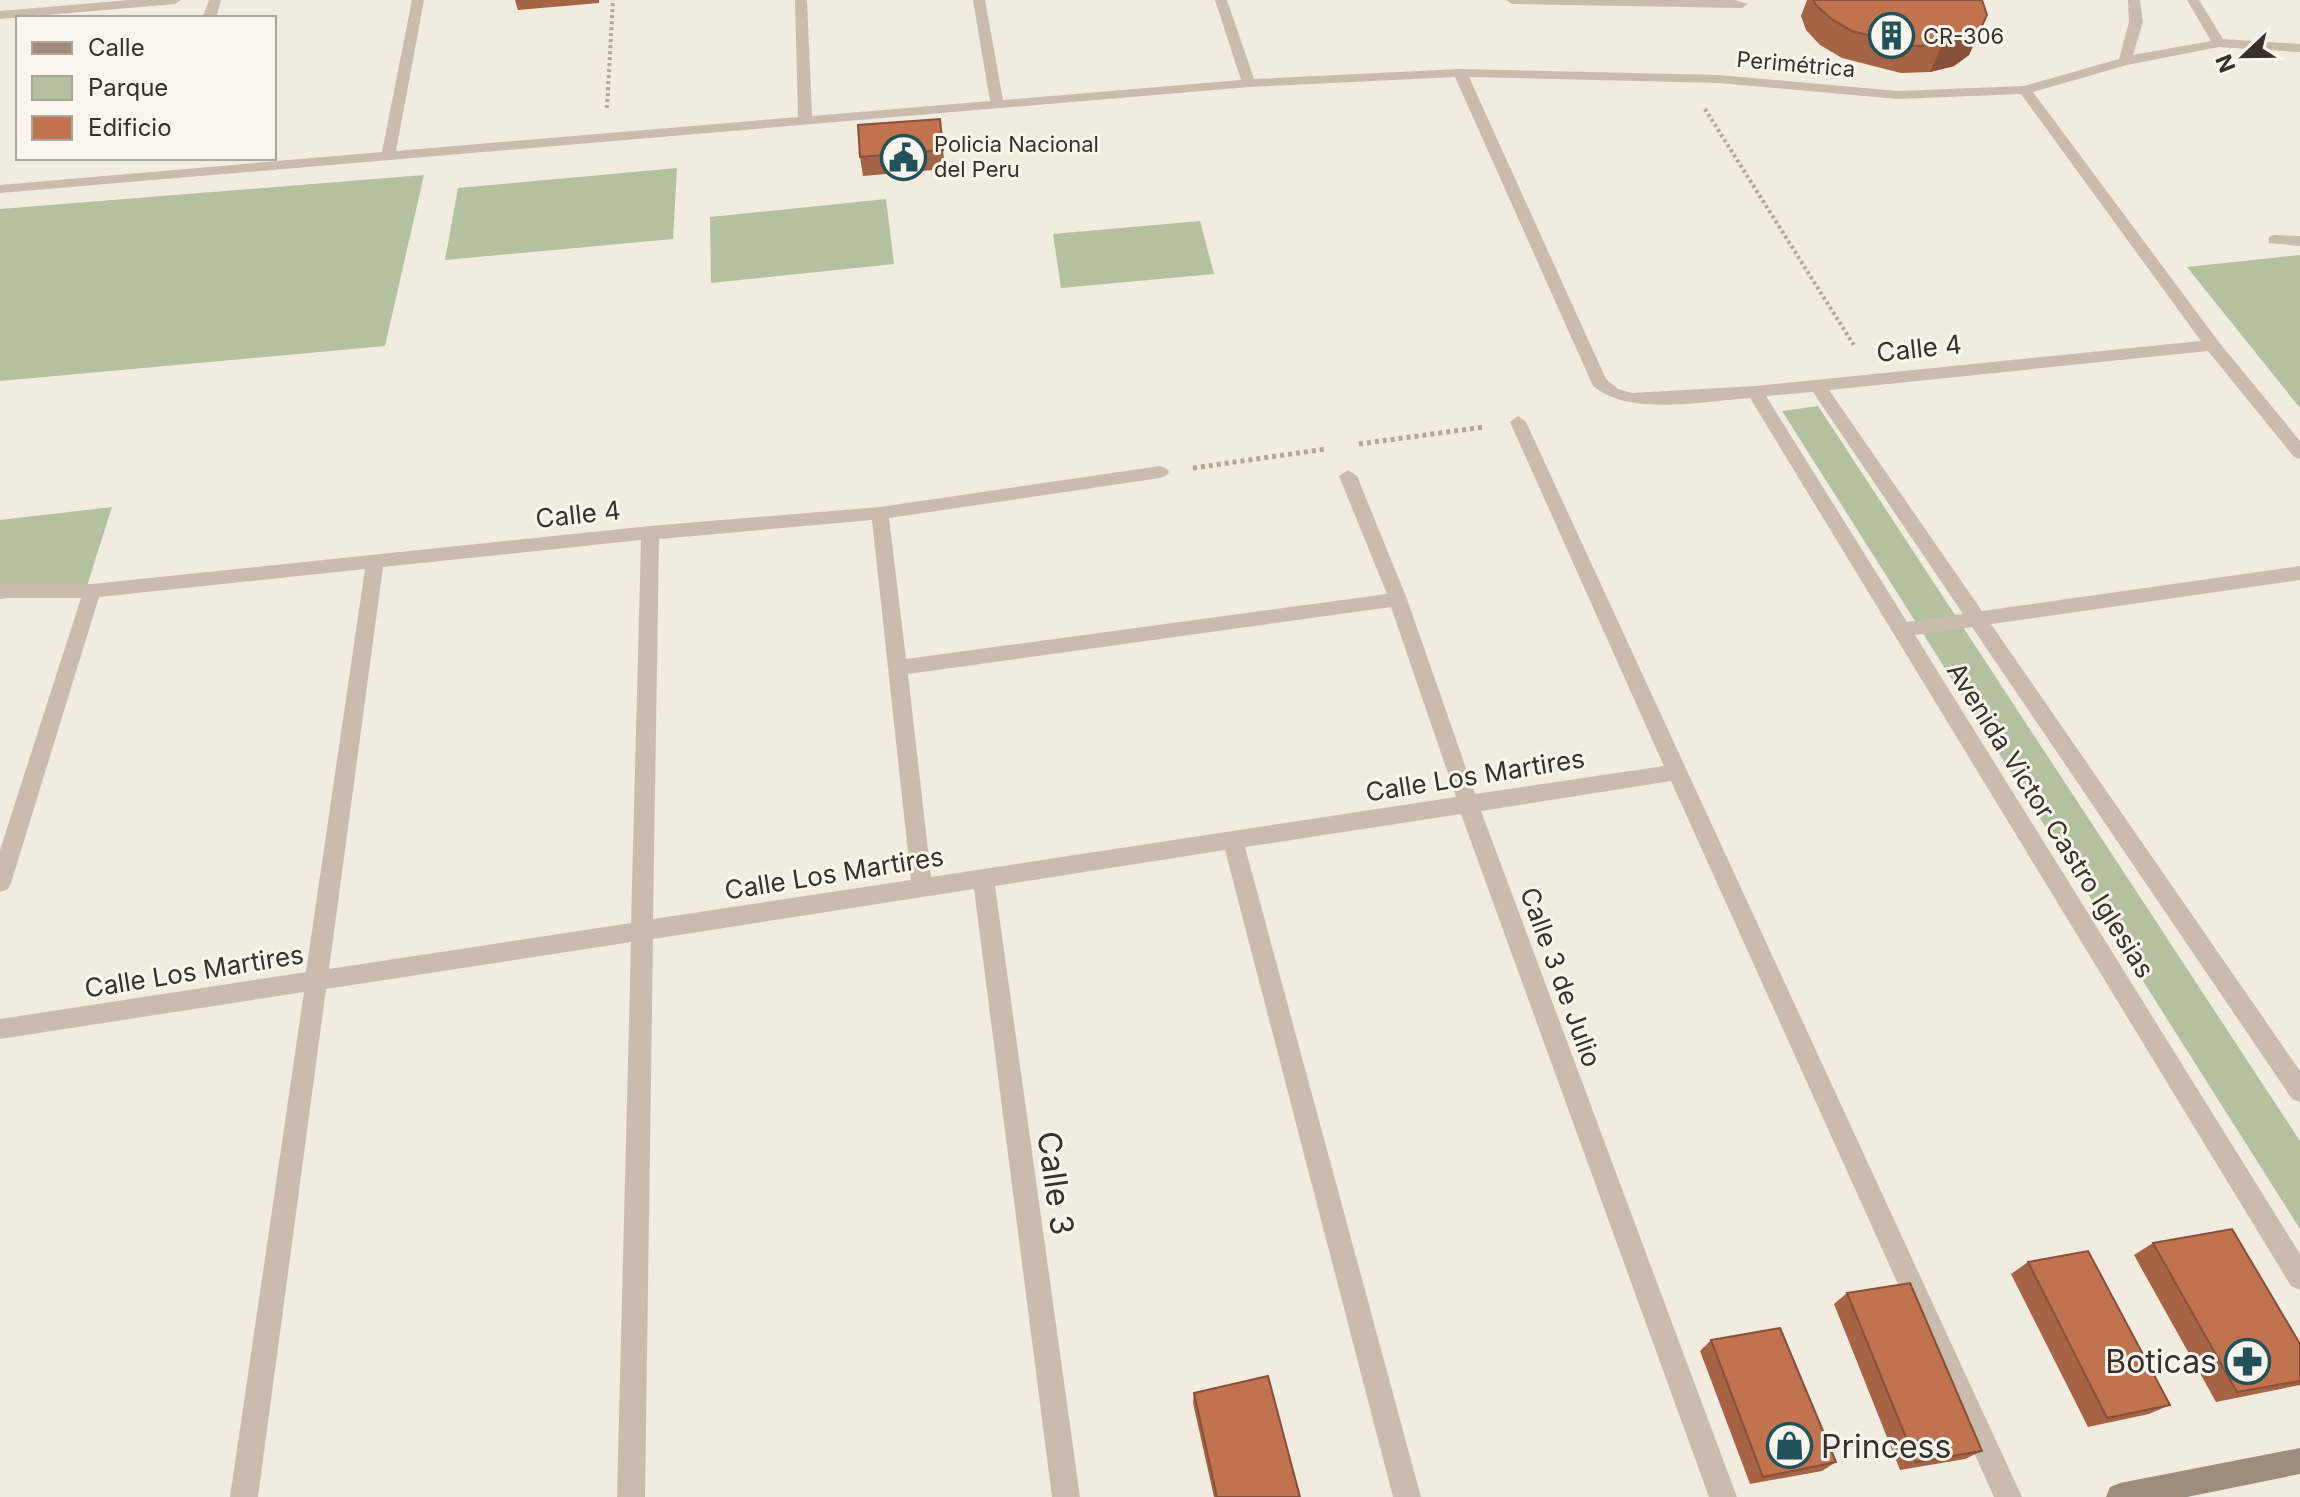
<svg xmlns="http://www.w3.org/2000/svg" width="2300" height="1497" font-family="Inter,sans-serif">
	<rect width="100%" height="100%" fill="#f2ebe0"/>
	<!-- green -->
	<path fill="#b4c1a0" d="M677 168 673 239 445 260 458 188Z
		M424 175 385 346 0 381V209Z
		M886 199 894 264 711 283 710 217Z
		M1200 221 1214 274 1061 288 1053 234Z
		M2300 255V408L2187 267Z
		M1818 406 2300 1141V1229L1782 411Z
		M112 507 86 589 0 599V520Z"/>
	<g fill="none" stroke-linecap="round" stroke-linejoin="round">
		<!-- path-far1 -->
		<path stroke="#b6a696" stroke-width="4" stroke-dasharray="3 3" stroke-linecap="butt" d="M607 108 613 0
			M1705 109 1855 347"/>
		<!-- path -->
		<path stroke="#b6a696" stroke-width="5" stroke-dasharray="4 4" stroke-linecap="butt" d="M1359 444 1484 427
			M1193 468 1326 449"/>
		<!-- street -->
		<path fill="#cabcac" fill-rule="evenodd" d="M130 0H181L175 4 0 19V11Z
			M209 0H221L216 18H202Z
			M412 0H424L396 151 798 117 795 0H807L812 116 990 101 973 0H985L1003 100 1241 80 1215 0H1227L1254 79 1460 69 1719 75 1898 91 2024 86 2119 59 2129 22 2128 0H2140L2143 22 2133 55 2211 41 2187 0H2199L2223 39 2300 44V52L2219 47 2127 65 2033 92 2218 341 2300 441V459L2294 457 2208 351 1829 390 1982 611 2300 566V580L1991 624 2300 1071V1102L2292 1099 1972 627 1915 635 2300 1254V1290L2291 1286 1750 398C1704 401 1630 417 1593 386L1455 77 1249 87 0 193V185L382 152ZM1469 77 1719 83 1898 99 2021 94 2201 341 1755 386 1632 393 1618 389 1606 379ZM1813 392 1963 614 1907 622 1766 396Z
			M1506 0H1735L1748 4 1742 8 1512 4Z
			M2274 235 2300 236V246L2269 243V237Z
			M1518 416 1526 422 2022 1497H1994L1671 781 1481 811 1737 1497H1709L1461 814 1245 847 1421 1497H1393L1225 850 995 886 1080 1497H1052L974 889 653 939 645 1497H617L631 942 326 989 258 1497H230L304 992 0 1039V1019L306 972 365 569 99 597 11 883 8 889 0 892V850L81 598H0V584H92L650 526 880 507 1160 466 1166 468 1169 472 1166 476 1160 478 889 518 906 659 1387 594 1339 476 1348 470 1357 476 1407 599 1475 794 1664 766 1510 422ZM872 520 911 880 653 919 659 539ZM641 540 631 923 329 969 383 567ZM1391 607 1456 797 931 877 908 674Z"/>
		<!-- secondary -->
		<path fill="#9e8c7d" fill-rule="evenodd" d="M2300 1448V1474L2187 1497H2106L2110 1487 2120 1483Z"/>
	</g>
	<!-- wall -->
	<path fill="#a66345" d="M515 0H599V3L518 10Z
		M1807 0H1982L1981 28 1969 55 1954 66 1930 72 1901 73 1842 58 1820 45 1806 30 1801 16Z
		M940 119 945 169 863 176 860 157Z
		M2153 1243 2300 1344V1385L2216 1402 2134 1255Z
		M2028 1262 2170 1405 2149 1414 2088 1427 2011 1274Z
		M1847 1293 1982 1451 1965 1459 1900 1470 1834 1304Z
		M1711 1340 1836 1462 1822 1471 1750 1484 1700 1351Z
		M1194 1393 1300 1497H1214L1193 1403Z"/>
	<!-- shaded-wall -->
	<path fill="#875038" d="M1981 28 1969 55 1954 66 1930 72 1942 45Z"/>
	<!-- building -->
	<path fill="#c17350" stroke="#875038" stroke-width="2" d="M1814 0H1982L1987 15 1981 28 1966 39 1942 45 1912 46 1852 31 1830 18 1815 4Z
		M940 119 943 150 860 157 858 125Z
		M2232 1229 2300 1344V1381L2237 1392 2153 1243Z
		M2088 1251 2170 1405 2107 1418 2028 1262Z
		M1910 1283 1982 1451 1916 1462 1847 1293Z
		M1780 1328 1836 1462 1763 1477 1711 1340Z
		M1268 1376 1300 1497H1217L1194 1393Z"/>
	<!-- icons -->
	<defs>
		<symbol id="building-ring" viewBox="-11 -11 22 22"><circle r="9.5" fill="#faf5ed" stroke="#225259" stroke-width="1.5"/><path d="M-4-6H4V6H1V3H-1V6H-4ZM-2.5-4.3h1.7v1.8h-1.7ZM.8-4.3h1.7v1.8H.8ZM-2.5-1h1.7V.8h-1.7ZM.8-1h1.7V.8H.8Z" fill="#225259"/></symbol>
		<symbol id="civic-ring" viewBox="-11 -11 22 22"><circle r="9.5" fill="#faf5ed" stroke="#225259" stroke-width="1.5"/><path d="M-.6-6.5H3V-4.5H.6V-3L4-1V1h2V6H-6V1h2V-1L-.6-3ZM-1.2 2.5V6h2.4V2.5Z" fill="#225259"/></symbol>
		<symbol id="pharmacy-ring" viewBox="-11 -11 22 22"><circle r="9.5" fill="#faf5ed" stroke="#225259" stroke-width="1.5"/><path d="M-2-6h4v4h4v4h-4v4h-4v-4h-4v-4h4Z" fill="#225259"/></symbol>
		<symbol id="shop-ring" viewBox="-11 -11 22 22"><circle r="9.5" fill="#faf5ed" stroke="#225259" stroke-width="1.5"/><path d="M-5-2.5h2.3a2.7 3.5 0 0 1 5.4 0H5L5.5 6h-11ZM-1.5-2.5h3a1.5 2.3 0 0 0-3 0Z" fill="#225259"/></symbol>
	</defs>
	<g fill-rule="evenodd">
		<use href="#building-ring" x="1866" y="10" width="51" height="51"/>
		<use href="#civic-ring" x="878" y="132" width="51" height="51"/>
		<use href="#pharmacy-ring" x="2222" y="1336" width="51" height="51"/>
		<use href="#shop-ring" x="1764" y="1420" width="51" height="51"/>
	</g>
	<g text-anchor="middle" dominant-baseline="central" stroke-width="6" stroke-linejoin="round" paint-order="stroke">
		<!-- far-poi labels -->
		<g font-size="22" fill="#39302b" stroke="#faf5ed" text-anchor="start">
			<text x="1923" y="36">CR-306</text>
			<text x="934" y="144">Policia Nacional<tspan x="934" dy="25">del Peru</tspan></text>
		</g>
		<!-- far-street labels -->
		<g font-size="22" fill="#39302b" stroke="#faf5ed">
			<text transform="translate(1796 64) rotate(5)">Perimétrica</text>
		</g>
		<!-- street labels -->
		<g font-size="26" fill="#39302b" stroke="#faf5ed">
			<text transform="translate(1919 348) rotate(-6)">Calle 4</text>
			<text transform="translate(578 514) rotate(-6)">Calle 4</text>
			<text transform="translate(1475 775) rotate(-9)">Calle Los Martires</text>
			<text transform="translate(2051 820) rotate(58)">Avenida Victor Castro Iglesias</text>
			<text transform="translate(834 873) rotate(-9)">Calle Los Martires</text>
			<text transform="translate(194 971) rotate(-9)">Calle Los Martires</text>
			<text transform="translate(1561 977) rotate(70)">Calle 3 de Julio</text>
		</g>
		<!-- near-street labels -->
		<g font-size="32" fill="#39302b" stroke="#faf5ed">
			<text transform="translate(1056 1183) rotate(82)">Calle 3</text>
		</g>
		<!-- near-poi labels -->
		<g font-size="32" fill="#39302b" stroke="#faf5ed" text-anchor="end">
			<text x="2217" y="1361">Boticas</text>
			<text x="1821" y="1446" text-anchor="start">Princess</text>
		</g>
	</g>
	<!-- legend -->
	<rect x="16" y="16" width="260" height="144" fill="#faf5ed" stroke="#ada69f" stroke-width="2"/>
	<rect x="32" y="42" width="40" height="12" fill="#9e8c7d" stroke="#ada69f" stroke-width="2"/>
	<text x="88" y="56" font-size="24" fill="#39302b">Calle</text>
	<rect x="32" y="76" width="40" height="24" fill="#b4c1a0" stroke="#ada69f" stroke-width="2"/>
	<text x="88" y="96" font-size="24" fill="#39302b">Parque</text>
	<rect x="32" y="116" width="40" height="24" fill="#c17350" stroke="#ada69f" stroke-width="2"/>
	<text x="88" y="136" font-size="24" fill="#39302b">Edificio</text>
	<!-- north arrow -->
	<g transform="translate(2244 56) rotate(248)" stroke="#faf5ed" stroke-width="6" paint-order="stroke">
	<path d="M0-6L14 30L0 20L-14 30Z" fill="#39302b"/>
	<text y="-12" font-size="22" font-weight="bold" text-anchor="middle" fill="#39302b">N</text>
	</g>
</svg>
